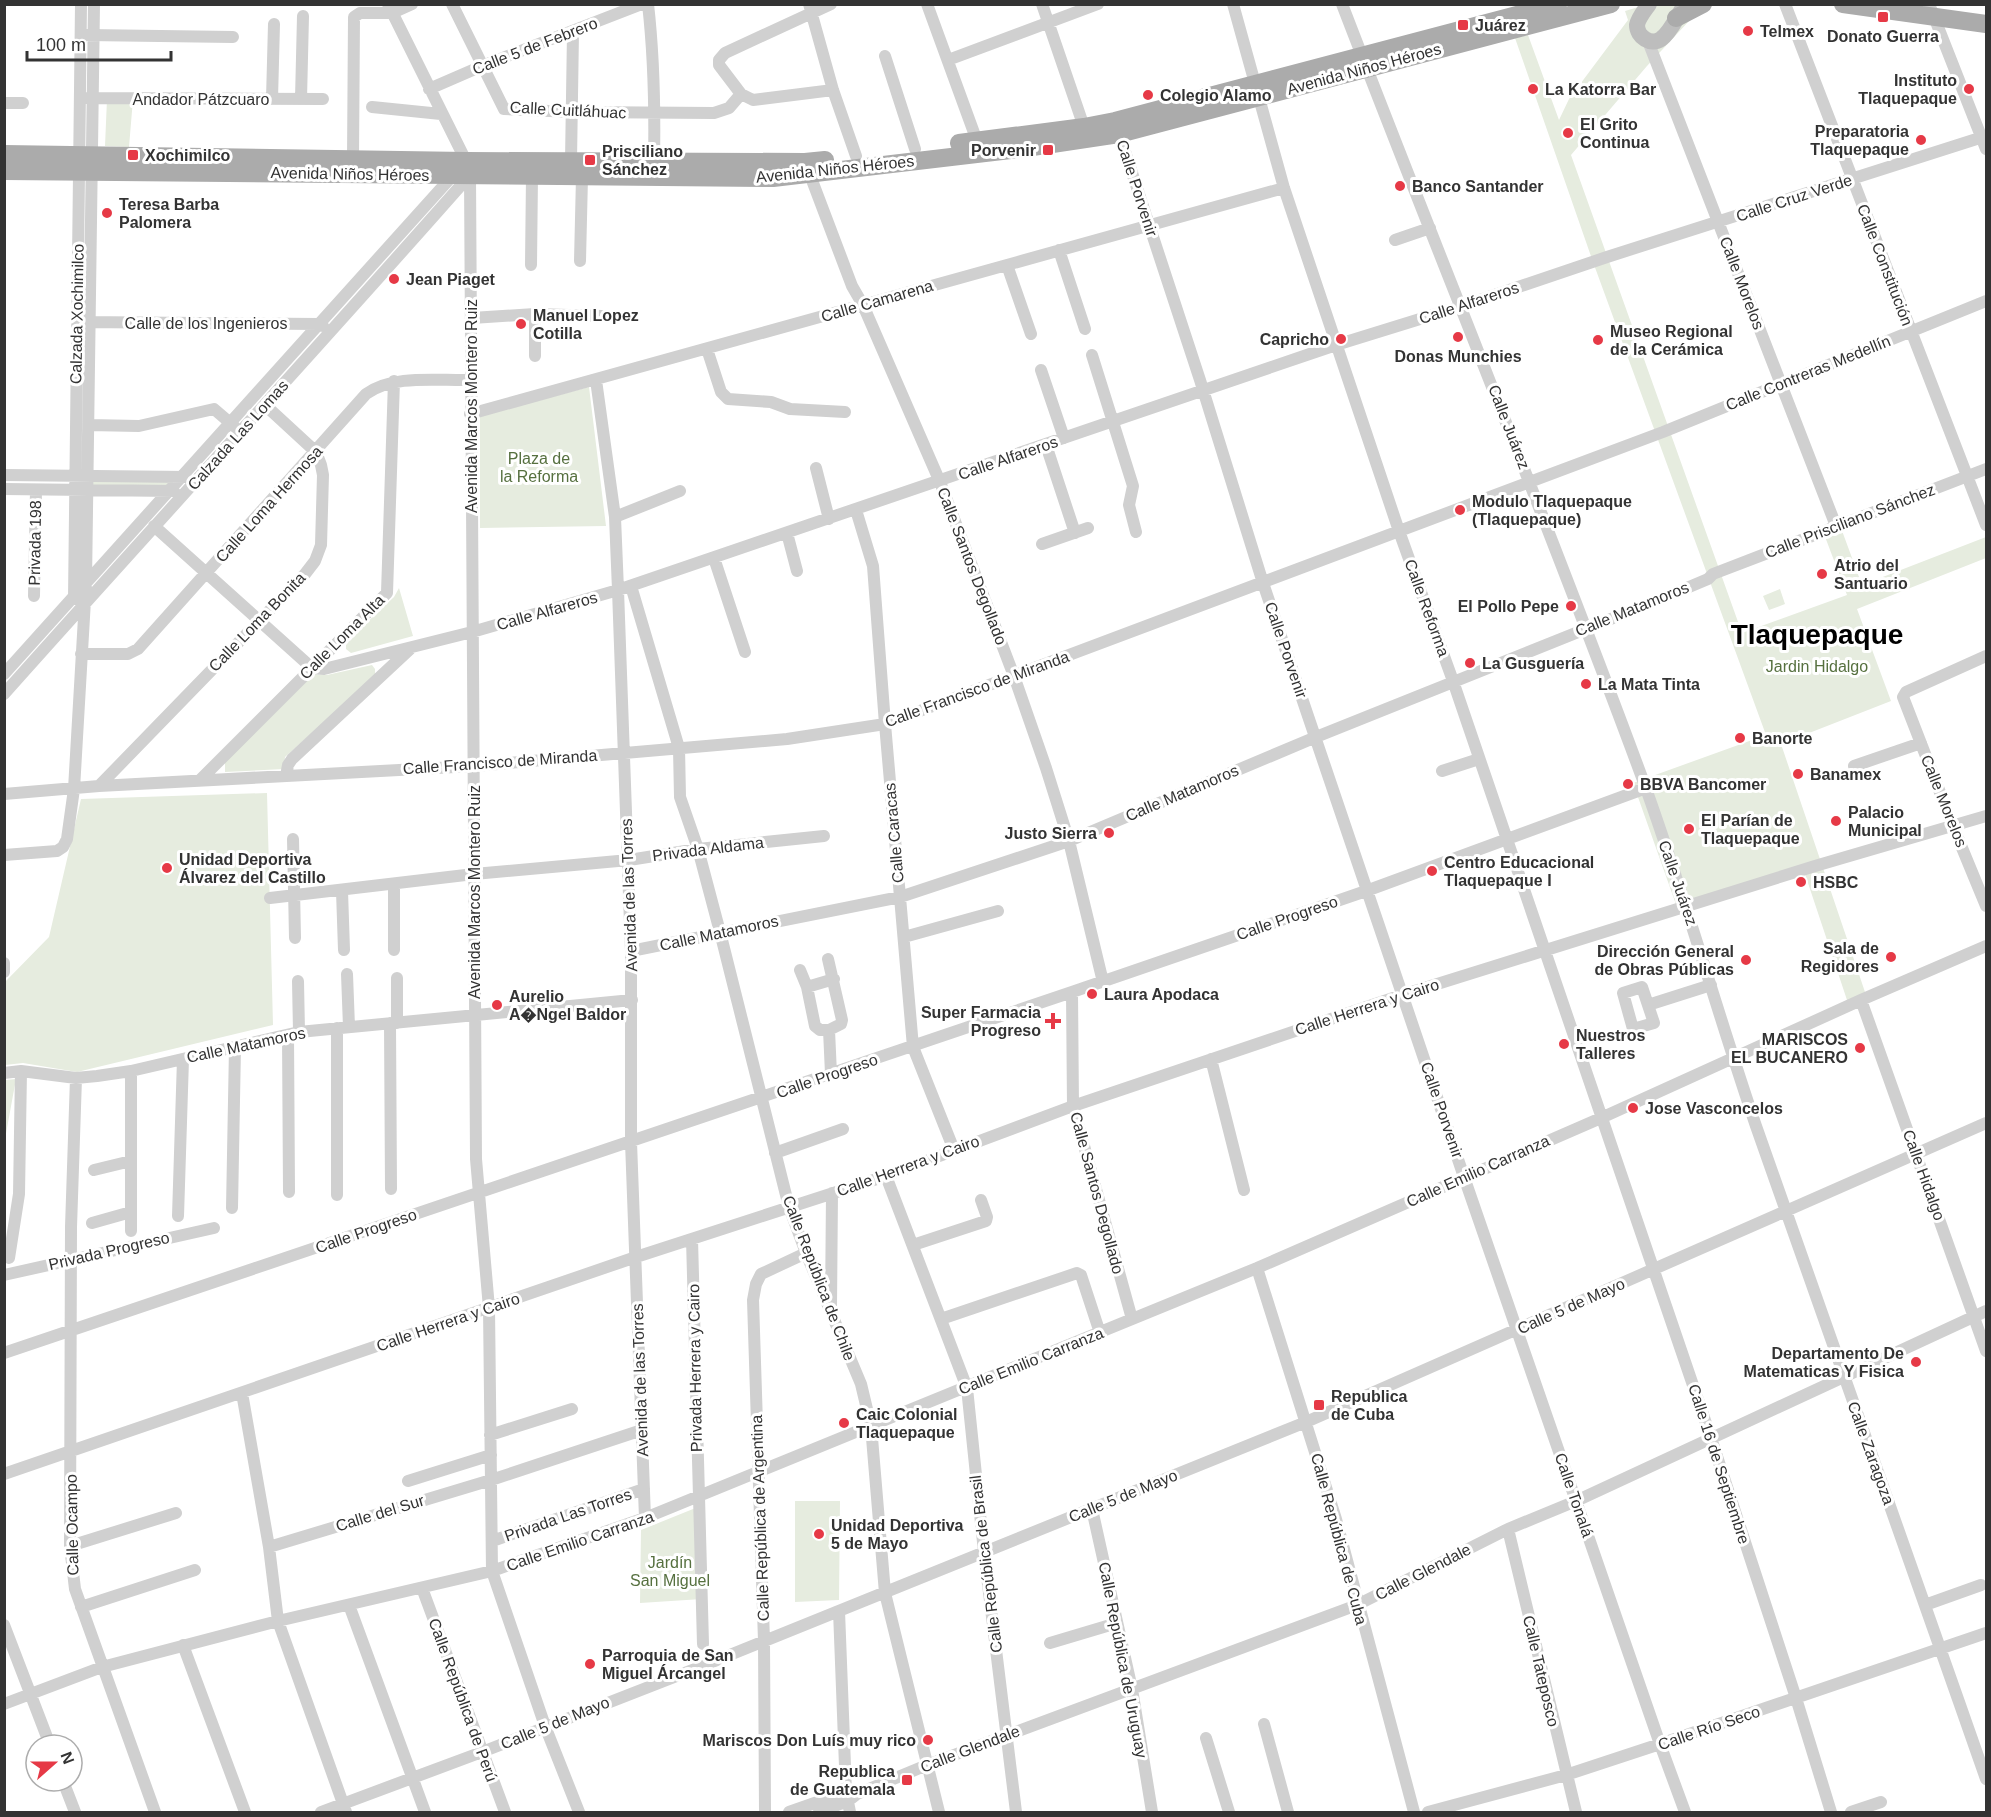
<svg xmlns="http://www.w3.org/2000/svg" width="1991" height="1817" font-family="Helvetica,sans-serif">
	<rect width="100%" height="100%" fill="#fff"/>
	<!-- green -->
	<path fill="#e6ecdf" d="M1645 5H1686L1690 20 1647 66 1571 155 1742 633 1847 595 1824 534 1841 528 1862 585 1986 537V558L1857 609 1891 701 1781 744 1866 995 1848 1003 1805 874 1679 913 1633 783 1766 735 1593 262 1515 38 1528 35 1559 120 1569 99 1628 20 1625 11Z
		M107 99H133L129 147 105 146Z
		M589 387 606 526 480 528V416Z
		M90 476 175 480 168 488 87 487Z
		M399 588 413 636 351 653 346 649V642L394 597Z
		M1780 589 1785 604 1769 610 1763 596Z
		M372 665 375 669V677L285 757 284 769 225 772V760L313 674 327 675Z
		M267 793 273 1025 77 1072 23 1063 5 1065 4 983 49 937 81 799Z
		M16 1079 5 1139V1080Z
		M795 1501H840L839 1600 795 1602Z
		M698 1507 702 1599 640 1603 641 1530Z"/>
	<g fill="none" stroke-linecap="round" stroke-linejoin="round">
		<!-- minor -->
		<path stroke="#d0d0d0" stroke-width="12" d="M388 4 466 161 470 175 476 1159 489 1308 492 1571 545 1726 579 1812
			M452 4 504 109 573 112 714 113 729 108 741 94
			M648 4C654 57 655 109 654 161
			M809 4 833 90 856 156
			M831 4 725 53 719 60V65L741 94 753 100 833 90
			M927 4 977 141
			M1042 4 1084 127
			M1233 4 1284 188 1399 531 1453 681 1711 1438 1796 1698 1831 1812
			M1342 4C1442 264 1548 522 1644 783 1685 896 1717 1012 1756 1126 1831 1344 1910 1561 1986 1779
			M1785 4 1986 525
			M1929 4 1986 149
			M87 35 233 37
			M1648 41 1836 526
			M885 56 915 149
			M948 60 1098 4
			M429 89 482 66 642 4
			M87 98 323 99
			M272 99 274 24
			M301 99 303 16
			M4 103H23
			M372 107 441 114
			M1117 127 1200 380 1263 583 1464 1177 1660 1744 1685 1812
			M353 158 354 17 360 13H392L412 4
			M571 161 573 32
			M807 167 852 286 863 305 940 482 1014 676 1046 768 1069 841 1103 982
			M1395 240 1430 228
			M1059 250 1085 329
			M580 261 582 177
			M531 265 532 176
			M1007 265 1031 334
			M535 314V356
			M472 318 535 314 602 316
			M81 322 320 324 323 326
			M707 349 721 392 728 399 771 402 790 409 845 412
			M1092 355 1133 486 1129 505 1136 532
			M1041 370 1064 438
			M596 380 615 517 618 590 631 951V1142L645 1518
			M470 414 1284 188
			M89 425 139 426 214 409 235 427
			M1046 445 1075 533
			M816 468 829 519
			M4 475 186 477
			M4 489 174 491
			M856 510 873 566 885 724 913 1047 954 1150
			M615 517 680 491
			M154 526 312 668 324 669 472 632 618 590 1336 345 1462 306 1607 257 1986 136
			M787 533 797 571
			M1042 544 1088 528
			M714 558 745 652
			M631 586 679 748 680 797 698 849 720 932 789 1207 806 1253 861 1384 871 1426 885 1593 939 1812
			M34 596 36 490
			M74 599 81 4
			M81 654H128L138 649 366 394C393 374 438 381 470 380
			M1986 656 1906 692 1903 697 1953 826 1986 906
			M4 674 455 173
			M4 694C159 520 316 350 470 175
			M1854 766 1921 743
			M1442 771 1479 759
			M286 776 288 765 292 759 410 649
			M199 781 387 593 394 381
			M99 786 305 574 315 561 321 545 323 475 321 465 316 452 265 405
			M4 794 99 786 474 766 787 739 885 724 1663 432 1986 301
			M293 839 295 938
			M4 855 57 851 63 847 67 839 74 789 86 583 94 4
			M342 891 344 950
			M270 898 474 874 629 860 698 849 824 836
			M904 937 998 911
			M394 950V884
			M631 951 900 897 1069 841 1316 737 1663 598 1708 579 1713 574 1986 469
			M4 963V972
			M800 970 807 987 815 1026 820 1030H829L841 1024 842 1020 828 959
			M347 974 349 1027
			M397 978V1023
			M298 981 299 1032
			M807 987 834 979
			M1642 987 1654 1023 1633 1029 1623 993Z
			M1072 992 1073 1106 1132 1319
			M1861 1000 1986 1351
			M1648 1005 1711 985
			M390 1023 391 1189
			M829 1030 831 1074
			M288 1035 289 1192
			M1211 1059 1244 1190
			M131 1071V1231
			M4 1073 21 1071 76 1078 97 1076 131 1071 299 1032 632 1000
			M76 1078 71 1227 70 1546 75 1589 155 1812
			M775 1153 843 1129
			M94 1170 131 1161
			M886 1176 967 1388 984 1552 1016 1812
			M337 1195V1028
			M232 1208 235 1047
			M178 1216 183 1059
			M92 1223 131 1212
			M692 1239 703 1644
			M913 1245 986 1221 987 1217 981 1200
			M9 1258 19 1194 21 1071
			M1257 1268 1336 1519 1414 1812
			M4 1275 214 1228
			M831 1306 832 1193
			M941 1319 1077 1273 1081 1275 1100 1333
			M4 1353 1072 992 1366 891 1646 788
			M242 1393 269 1547 278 1621 346 1812
			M490 1435 572 1409
			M4 1474 636 1257 886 1176 1073 1106 1402 995 1815 866 1986 816
			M408 1481 491 1455
			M1092 1509 1132 1689 1152 1812
			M1508 1529 1576 1812
			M492 1541 644 1489
			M70 1546 176 1513
			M269 1547 491 1480 642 1430
			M422 1588 505 1812
			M349 1605 425 1812
			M1925 1605 1981 1585
			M81 1607 195 1570
			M839 1611 846 1792 850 1812
			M4 1625 50 1745
			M1050 1643 1117 1623
			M183 1645 245 1812
			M4 1704 102 1667 278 1621 492 1571 645 1518 1257 1268 1601 1118 1861 1000 1986 946
			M1264 1724 1288 1812
			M1206 1738 1229 1812
			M63 1781 75 1812
			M321 1812 482 1752 705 1665 1306 1422 1986 1123
			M765 1812 764 1641 753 1300 756 1284 761 1274 806 1253
			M789 1812 846 1792 853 1793
			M819 1812 848 1801 857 1794 927 1765 1357 1605 1508 1529 1576 1501 1986 1311
			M1428 1812 1566 1775 1660 1744 1986 1633
			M1851 1812 1881 1802"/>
		<!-- secondary -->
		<path stroke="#bdbdbd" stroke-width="16" d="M1649 4C1645 10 1638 18 1637 25 1637 37 1651 46 1661 39 1670 33 1677 17 1683 8"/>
		<!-- primary -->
		<path stroke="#ababab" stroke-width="18" d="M1843 4 1986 24
			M1676 18 1703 4
			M959 143 1084 127 1115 121 1558 4
			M4 154 466 161 805 162 825 160
			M4 171 773 178 1019 149 1119 134 1611 4"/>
	</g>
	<!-- markers -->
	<g fill="#e63946" stroke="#fff" stroke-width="2">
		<rect x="1877" y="11" width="12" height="12" rx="3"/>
		<rect x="1457" y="19" width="12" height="12" rx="3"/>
		<circle cx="1748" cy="31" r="6"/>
		<circle cx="1533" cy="89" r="6"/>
		<circle cx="1969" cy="89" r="6"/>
		<circle cx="1148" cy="95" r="6"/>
		<circle cx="1568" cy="133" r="6"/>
		<circle cx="1921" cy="140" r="6"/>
		<rect x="1042" y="144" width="12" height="12" rx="3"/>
		<rect x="127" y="149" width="12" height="12" rx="3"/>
		<rect x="584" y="154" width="12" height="12" rx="3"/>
		<circle cx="1400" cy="186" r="6"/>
		<circle cx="107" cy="213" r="6"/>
		<circle cx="394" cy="279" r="6"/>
		<circle cx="521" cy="324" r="6"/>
		<circle cx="1458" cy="337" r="6"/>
		<circle cx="1341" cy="339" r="6"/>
		<circle cx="1598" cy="340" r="6"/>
		<circle cx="1460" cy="510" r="6"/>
		<circle cx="1822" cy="574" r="6"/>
		<circle cx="1571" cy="606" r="6"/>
		<circle cx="1470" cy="663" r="6"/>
		<circle cx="1586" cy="684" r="6"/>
		<circle cx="1740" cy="738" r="6"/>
		<circle cx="1798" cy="774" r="6"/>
		<circle cx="1628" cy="784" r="6"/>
		<circle cx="1836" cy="821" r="6"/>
		<circle cx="1689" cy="829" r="6"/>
		<circle cx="1109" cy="833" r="6"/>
		<circle cx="167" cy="868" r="6"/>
		<circle cx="1432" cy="871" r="6"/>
		<circle cx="1801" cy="882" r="6"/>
		<circle cx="1891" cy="957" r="6"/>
		<circle cx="1746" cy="960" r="6"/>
		<circle cx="1092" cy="994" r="6"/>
		<circle cx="497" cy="1005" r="6"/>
		<path d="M1050 1012h6v6h6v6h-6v6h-6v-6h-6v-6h6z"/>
		<circle cx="1564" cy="1044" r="6"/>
		<circle cx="1860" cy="1048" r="6"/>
		<circle cx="1633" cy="1108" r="6"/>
		<circle cx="1916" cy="1362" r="6"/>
		<rect x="1313" y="1399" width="12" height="12" rx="3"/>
		<circle cx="844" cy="1423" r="6"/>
		<circle cx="819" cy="1534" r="6"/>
		<circle cx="590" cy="1664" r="6"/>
		<circle cx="928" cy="1740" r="6"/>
		<rect x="901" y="1774" width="12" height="12" rx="3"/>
	</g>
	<g text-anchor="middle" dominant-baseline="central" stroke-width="6" stroke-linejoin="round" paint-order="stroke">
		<!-- poi labels -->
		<g font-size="16" font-weight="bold" fill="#333" stroke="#fff" text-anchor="start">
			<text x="1475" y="25">Juárez</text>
			<text x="1760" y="31">Telmex</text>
			<text x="1883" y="36" text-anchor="middle">Donato Guerra</text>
			<text x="1957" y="80" text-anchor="end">Instituto<tspan x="1957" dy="18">Tlaquepaque</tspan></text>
			<text x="1545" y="89">La Katorra Bar</text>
			<text x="1160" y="95">Colegio Alamo</text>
			<text x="1580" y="124">El Grito<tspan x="1580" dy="18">Continua</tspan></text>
			<text x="1909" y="131" text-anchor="end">Preparatoria<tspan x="1909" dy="18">Tlaquepaque</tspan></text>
			<text x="1036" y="150" text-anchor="end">Porvenir</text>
			<text x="602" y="151">Prisciliano<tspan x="602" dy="18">Sánchez</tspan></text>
			<text x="145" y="155">Xochimilco</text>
			<text x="1412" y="186">Banco Santander</text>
			<text x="119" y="204">Teresa Barba<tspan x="119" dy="18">Palomera</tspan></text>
			<text x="406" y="279">Jean Piaget</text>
			<text x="533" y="315">Manuel Lopez<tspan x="533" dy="18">Cotilla</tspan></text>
			<text x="1610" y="331">Museo Regional<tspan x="1610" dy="18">de la Cerámica</tspan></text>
			<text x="1329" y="339" text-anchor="end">Capricho</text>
			<text x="1458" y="356" text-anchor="middle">Donas Munchies</text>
			<text x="1472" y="501">Modulo Tlaquepaque<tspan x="1472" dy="18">(Tlaquepaque)</tspan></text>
			<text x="1834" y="565">Atrio del<tspan x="1834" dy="18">Santuario</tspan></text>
			<text x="1559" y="606" text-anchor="end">El Pollo Pepe</text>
			<text x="1482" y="663">La Gusguería</text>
			<text x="1598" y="684">La Mata Tinta</text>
			<text x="1752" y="738">Banorte</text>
			<text x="1810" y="774">Banamex</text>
			<text x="1640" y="784">BBVA Bancomer</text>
			<text x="1848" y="812">Palacio<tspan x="1848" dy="18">Municipal</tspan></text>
			<text x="1701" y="820">El Parían de<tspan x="1701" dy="18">Tlaquepaque</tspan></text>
			<text x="1097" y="833" text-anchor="end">Justo Sierra</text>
			<text x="179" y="859">Unidad Deportiva<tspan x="179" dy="18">Álvarez del Castillo</tspan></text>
			<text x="1444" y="862">Centro Educacional<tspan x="1444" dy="18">Tlaquepaque I</tspan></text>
			<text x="1813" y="882">HSBC</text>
			<text x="1879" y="948" text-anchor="end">Sala de<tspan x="1879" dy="18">Regidores</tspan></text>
			<text x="1734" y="951" text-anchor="end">Dirección General<tspan x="1734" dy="18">de Obras Públicas</tspan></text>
			<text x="1104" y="994">Laura Apodaca</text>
			<text x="509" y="996">Aurelio<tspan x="509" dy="18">A�Ngel Baldor</tspan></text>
			<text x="1041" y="1012" text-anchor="end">Super Farmacia<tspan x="1041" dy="18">Progreso</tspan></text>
			<text x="1576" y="1035">Nuestros<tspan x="1576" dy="18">Talleres</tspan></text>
			<text x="1848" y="1039" text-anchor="end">MARISCOS<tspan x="1848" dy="18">EL BUCANERO</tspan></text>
			<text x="1645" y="1108">Jose Vasconcelos</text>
			<text x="1904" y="1353" text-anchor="end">Departamento De<tspan x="1904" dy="18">Matematicas Y Fisica</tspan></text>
			<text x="1331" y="1396">Republica<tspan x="1331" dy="18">de Cuba</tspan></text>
			<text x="856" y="1414">Caic Colonial<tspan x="856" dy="18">Tlaquepaque</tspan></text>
			<text x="831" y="1525">Unidad Deportiva<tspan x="831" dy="18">5 de Mayo</tspan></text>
			<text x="602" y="1655">Parroquia de San<tspan x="602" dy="18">Miguel Árcangel</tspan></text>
			<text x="916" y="1740" text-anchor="end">Mariscos Don Luís muy rico</text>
			<text x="895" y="1771" text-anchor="end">Republica<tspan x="895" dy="18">de Guatemala</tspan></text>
		</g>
		<!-- street labels -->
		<g font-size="16" fill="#333" stroke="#fff">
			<text transform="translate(535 46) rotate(-21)">Calle 5 de Febrero</text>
			<text transform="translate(1364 69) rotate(-15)">Avenida Niños Héroes</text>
			<text x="201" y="99">Andador Pátzcuaro</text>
			<text transform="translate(568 110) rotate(3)">Calle Cuitláhuac</text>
			<text transform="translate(835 169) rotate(-6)">Avenida Niños Héroes</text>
			<text transform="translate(350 174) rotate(1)">Avenida Niños Héroes</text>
			<text transform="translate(1137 188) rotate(72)">Calle Porvenir</text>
			<text transform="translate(1794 198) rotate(-18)">Calle Cruz Verde</text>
			<text transform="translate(1885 265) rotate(69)">Calle Constitución</text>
			<text transform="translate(1742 283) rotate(69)">Calle Morelos</text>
			<text transform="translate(877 301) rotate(-16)">Calle Camarena</text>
			<text transform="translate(1469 303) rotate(-18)">Calle Alfareros</text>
			<text transform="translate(77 314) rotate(-89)">Calzada Xochimilco</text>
			<text x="206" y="323">Calle de los Ingenieros</text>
			<text transform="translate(1808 373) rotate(-22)">Calle Contreras Medellín</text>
			<text transform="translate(471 406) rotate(-90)">Avenida Marcos Montero Ruiz</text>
			<text transform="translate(1509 427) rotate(69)">Calle Juárez</text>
			<text transform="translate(238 435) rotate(-48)">Calzada Las Lomas</text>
			<text transform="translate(1008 458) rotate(-19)">Calle Alfareros</text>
			<text transform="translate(269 504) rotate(-48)">Calle Loma Hermosa</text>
			<text transform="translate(1850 521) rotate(-21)">Calle Prisciliano Sánchez</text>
			<text transform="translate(35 543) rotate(-89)">Privada 198</text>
			<text transform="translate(972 566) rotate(69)">Calle Santos Degollado</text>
			<text transform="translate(1427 608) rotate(70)">Calle Reforma</text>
			<text transform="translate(1632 609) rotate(-22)">Calle Matamoros</text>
			<text transform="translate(547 611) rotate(-16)">Calle Alfareros</text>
			<text transform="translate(257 622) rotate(-46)">Calle Loma Bonita</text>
			<text transform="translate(342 637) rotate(-45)">Calle Loma Alta</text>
			<text transform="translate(1286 650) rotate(71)">Calle Porvenir</text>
			<text transform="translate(977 689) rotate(-20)">Calle Francisco de Miranda</text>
			<text transform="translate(500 762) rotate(-4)">Calle Francisco de Miranda</text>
			<text transform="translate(1182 793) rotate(-23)">Calle Matamoros</text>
			<text transform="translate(1944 801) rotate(68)">Calle Morelos</text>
			<text transform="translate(894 833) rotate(-95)">Calle Caracas</text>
			<text transform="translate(708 849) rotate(-7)">Privada Aldama</text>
			<text transform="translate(1678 883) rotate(71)">Calle Juárez</text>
			<text transform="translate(474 892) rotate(-90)">Avenida Marcos Montero Ruiz</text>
			<text transform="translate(629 895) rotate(-92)">Avenida de las Torres</text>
			<text transform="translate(1287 918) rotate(-19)">Calle Progreso</text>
			<text transform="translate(719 933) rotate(-12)">Calle Matamoros</text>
			<text transform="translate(1367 1007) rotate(-18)">Calle Herrera y Cairo</text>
			<text transform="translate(246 1045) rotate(-12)">Calle Matamoros</text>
			<text transform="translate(827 1076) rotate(-19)">Calle Progreso</text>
			<text transform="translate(1442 1110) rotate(71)">Calle Porvenir</text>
			<text transform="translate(908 1166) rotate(-20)">Calle Herrera y Cairo</text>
			<text transform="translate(1478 1171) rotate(-24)">Calle Emilio Carranza</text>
			<text transform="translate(1924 1175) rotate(70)">Calle Hidalgo</text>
			<text transform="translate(1097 1193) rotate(75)">Calle Santos Degollado</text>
			<text transform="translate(366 1231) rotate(-19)">Calle Progreso</text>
			<text transform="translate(109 1251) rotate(-13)">Privada Progreso</text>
			<text transform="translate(819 1278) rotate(69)">Calle República de Chile</text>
			<text transform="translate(1571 1306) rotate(-24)">Calle 5 de Mayo</text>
			<text transform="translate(448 1322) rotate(-19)">Calle Herrera y Cairo</text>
			<text transform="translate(1031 1361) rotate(-22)">Calle Emilio Carranza</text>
			<text transform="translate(695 1368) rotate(-91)">Privada Herrera y Cairo</text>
			<text transform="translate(640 1380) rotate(-92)">Avenida de las Torres</text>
			<text transform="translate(1871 1453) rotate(70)">Calle Zaragoza</text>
			<text transform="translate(1719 1464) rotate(72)">Calle 16 de Septiembre</text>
			<text transform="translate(1574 1495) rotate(71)">Calle Tonalá</text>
			<text transform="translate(1123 1496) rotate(-22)">Calle 5 de Mayo</text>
			<text transform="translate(380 1513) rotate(-17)">Calle del Sur</text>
			<text transform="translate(568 1515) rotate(-19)">Privada Las Torres</text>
			<text transform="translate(760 1518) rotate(-92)">Calle República de Argentina</text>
			<text transform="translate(72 1525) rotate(-91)">Calle Ocampo</text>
			<text transform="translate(1339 1539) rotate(75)">Calle República de Cuba</text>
			<text transform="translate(580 1541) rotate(-19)">Calle Emilio Carranza</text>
			<text transform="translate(986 1564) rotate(-97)">Calle República de Brasil</text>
			<text transform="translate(1423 1572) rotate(-27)">Calle Glendale</text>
			<text transform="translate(1123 1660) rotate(79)">Calle República de Uruguay</text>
			<text transform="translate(1541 1671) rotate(77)">Calle Tateposco</text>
			<text transform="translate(463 1700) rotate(70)">Calle República de Perú</text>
			<text transform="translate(555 1723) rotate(-22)">Calle 5 de Mayo</text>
			<text transform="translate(1709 1728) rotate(-19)">Calle Río Seco</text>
			<text transform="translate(970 1749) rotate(-21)">Calle Glendale</text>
		</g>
		<!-- park labels -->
		<g font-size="16" fill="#56703f" stroke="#fff">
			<text x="539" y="458">Plaza de<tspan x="539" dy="18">la Reforma</tspan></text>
			<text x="1817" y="666">Jardin Hidalgo</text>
			<text x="670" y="1562">Jardín<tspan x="670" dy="18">San Miguel</tspan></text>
		</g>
		<!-- town labels -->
		<g font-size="28" font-weight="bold" fill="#000" stroke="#fff">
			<text x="1817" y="634">Tlaquepaque</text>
		</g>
	</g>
	<!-- border -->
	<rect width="1991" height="1817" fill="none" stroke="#333333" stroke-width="12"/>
	<!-- north arrow -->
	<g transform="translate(54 1763) rotate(69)"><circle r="28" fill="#ffffff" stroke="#adadad" stroke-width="1.5"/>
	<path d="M0-4.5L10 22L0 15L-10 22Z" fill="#e63946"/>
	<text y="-9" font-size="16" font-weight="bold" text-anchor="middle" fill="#333333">N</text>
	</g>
	<!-- scale -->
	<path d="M27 51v9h144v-9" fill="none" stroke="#333333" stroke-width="3"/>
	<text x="36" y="51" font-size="18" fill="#333333" stroke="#ffffff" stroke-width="4.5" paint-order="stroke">100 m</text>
</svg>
